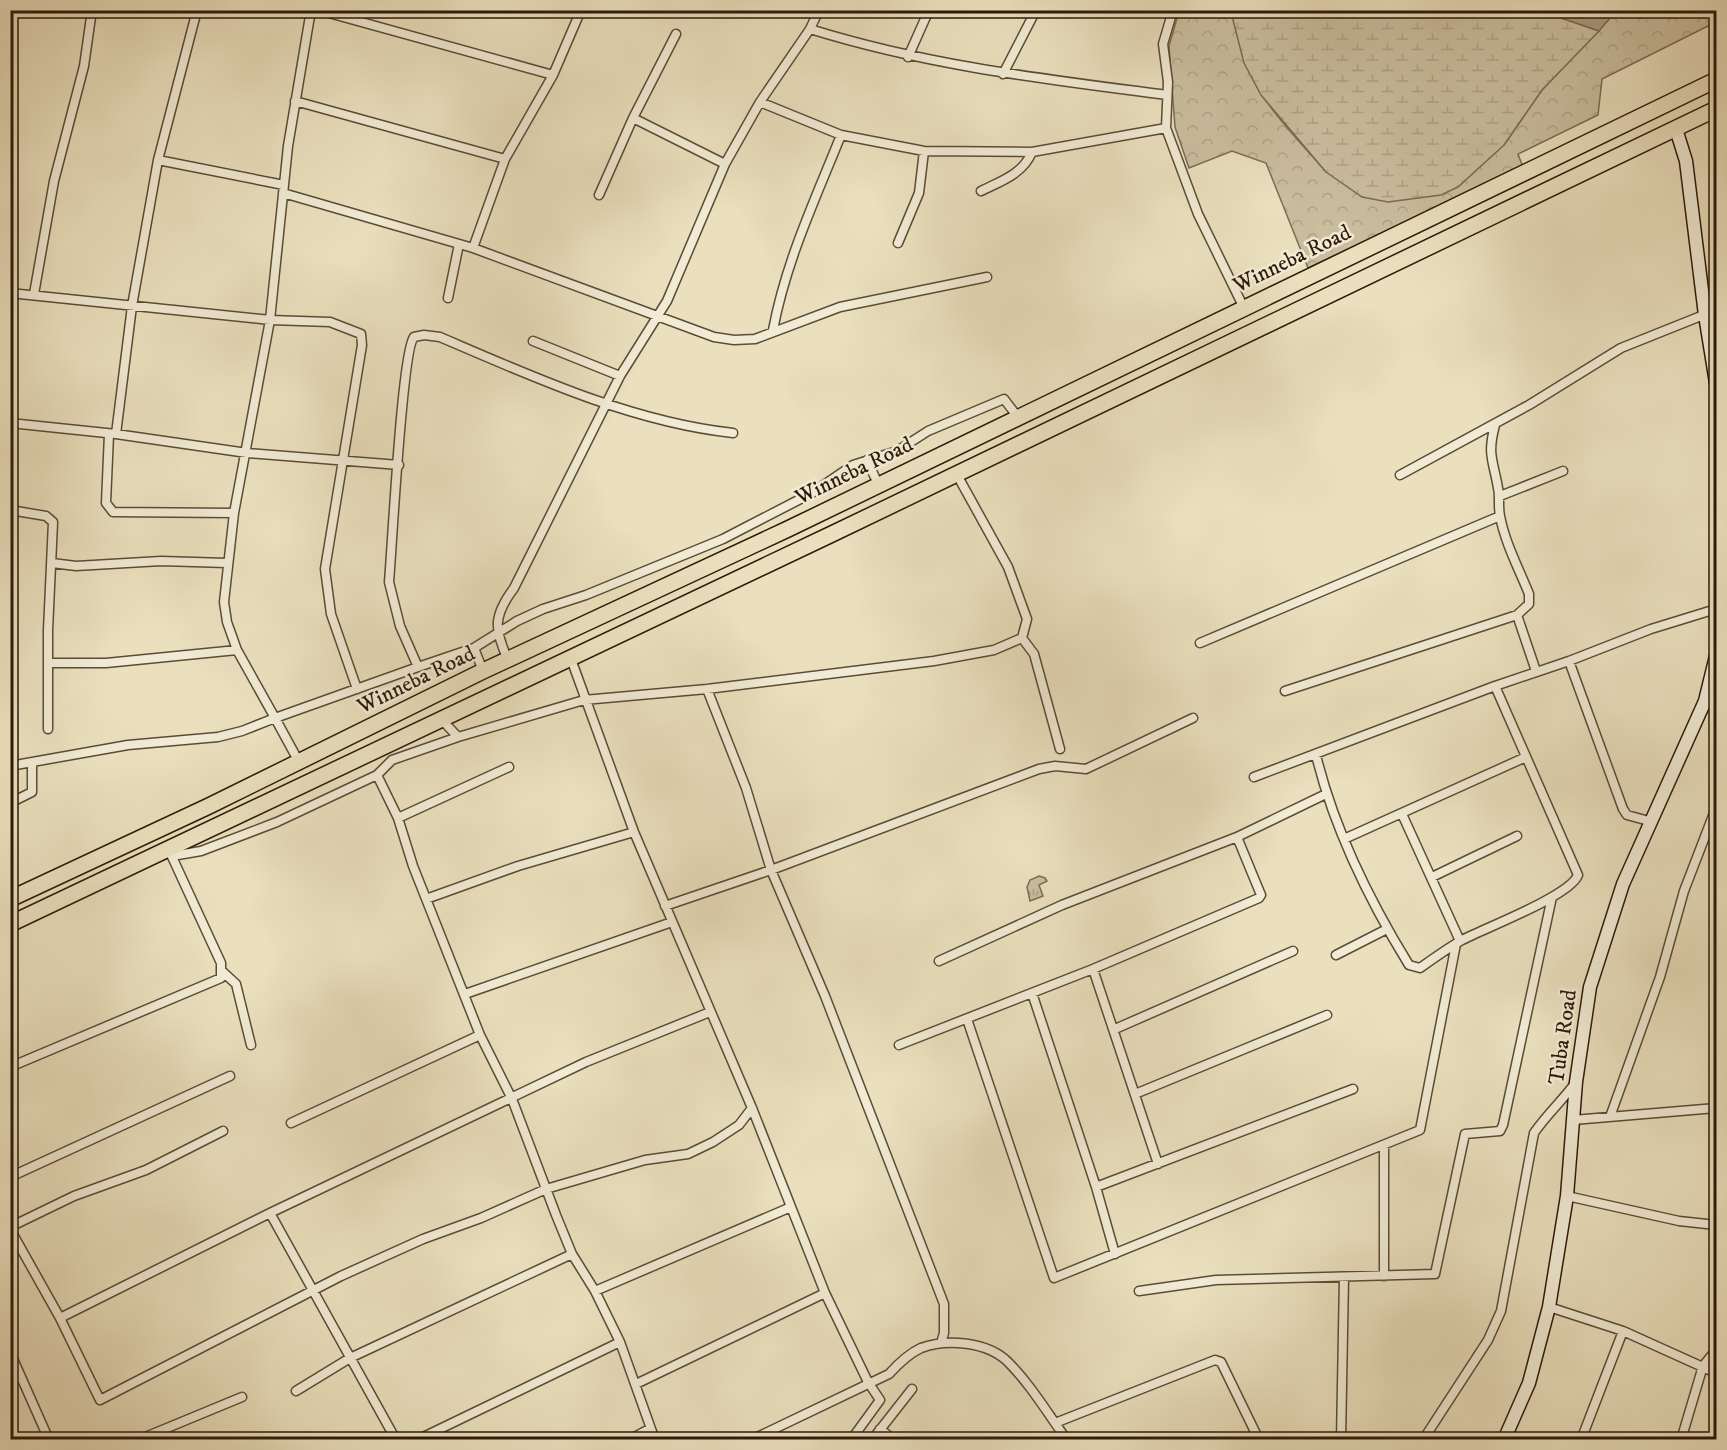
<svg xmlns="http://www.w3.org/2000/svg" width="1727" height="1450" font-family="'IM FELL DW Pica',serif">
	<defs>
		<pattern id="grass-tufts" width="24" height="20" patternUnits="userSpaceOnUse" patternTransform="scale(1.5)"><rect width="24" height="20" fill="#cabe9f"/><path d="M3 7l-1-3M5 7V3M7 7l1-3M15 17l-1-3M17 17v-4M19 17l1-3" fill="none" stroke="#aea388"/></pattern>
		<pattern id="forest-crowns" width="20" height="18" patternUnits="userSpaceOnUse" patternTransform="scale(1.5)"><rect width="20" height="18" fill="#cabe9f"/><path d="M2 6a3 3 0 1 1 6 0M12 15a3 3 0 1 1 6 0" fill="none" stroke="#aea388"/></pattern>
		<pattern id="wetland-marsh" width="20" height="14" patternUnits="userSpaceOnUse" patternTransform="scale(1.5)"><rect width="20" height="14" fill="#cabe9f"/><path d="M1 5h8M5 5V1M11 12h8M15 12V8" fill="none" stroke="#aea388"/></pattern>
	</defs>
	<rect width="100%" height="100%" fill="#eae0be"/>
	<filter id="stains"><feTurbulence type="fractalNoise" baseFrequency=".00333" numOctaves="4"/><feColorMatrix values="0 0 0 0 .2 0 0 0 0 .09 0 0 0 0 .02 0 0 0 .5 -.17"/></filter>
	<radialGradient id="worn" r=".72"><stop offset=".6" stop-color="#630" stop-opacity="0"/><stop offset="1" stop-color="#630" stop-opacity=".3"/></radialGradient>
	<!-- grass -->
	<path fill="url(#grass-tufts)" stroke="#7c6c54" stroke-width="1.5" d="M1039 876 1045 878 1047 881 1039 885 1043 896 1030 901 1027 887 1030 880Z"/>
	<!-- forest -->
	<path fill="url(#forest-crowns)" stroke="#7c6c54" stroke-width="1.5" d="M1179 11H1237C1233 22 1236 30 1239 42 1251 95 1292 132 1326 172L1504 145 1542 90 1616 11H1716V22L1602 79 1598 115 1518 154 1523 167 1308 268 1266 163 1232 151 1189 168 1175 127 1169 46Z"/>
	<!-- wetland -->
	<path fill="url(#wetland-marsh)" stroke="#7c6c54" stroke-width="1.5" d="M1237 10H1540L1599 31 1542 90 1504 145 1458 187 1441 195 1388 202 1362 197 1326 172 1261 95 1244 63 1233 20Z"/>
	<!-- water -->
	<path fill="#aa9c80" stroke="#786850" stroke-width="1.5" d="M1540 11 1616 10V11L1599 31Z"/>
	<g fill="none" stroke-linecap="round" stroke-linejoin="round">
		<defs>
			<path id="street" d="M318 10 553 75
				M1173 10 1163 44 1168 82 1166 128 1198 214 1243 306
				M810 29C929 66 1044 79 1167 95
				M908 57 929 10
				M1003 74 1036 10
				M295 101 505 159
				M760 102 841 135 924 151 1032 152 1166 128
				M633 118 676 34
				M158 160 284 185
				M981 191C1001 181 1023 174 1032 152
				M283 193 473 248 714 337 734 340 755 339 840 307 987 277
				M599 195 633 118 725 164
				M898 243 919 193 924 151
				M473 248 505 159 553 75 581 10
				M10 293 270 320 330 322 361 334 362 345 325 569 331 614 357 689
				M34 294 54 181 84 66 92 10
				M448 298 459 244
				M773 330C786 261 815 200 841 135
				M533 341 620 376
				M10 423 116 434 247 453 399 465
				M1495 425C1487 455 1493 459 1498 488 1500 497 1498 507 1500 516 1505 543 1519 569 1529 594V604L1517 615 1536 671
				M109 434 106 503 113 512 234 513
				M116 434 132 306 158 160 197 10
				M867 460 878 484
				M1400 475 1529 405 1621 348 1716 310
				M1500 496 1563 471
				M10 510 46 516 53 522 48 630V729
				M52 563 76 566 161 561 227 563
				M1022 638 1034 654 1060 749
				M1200 643 1500 516
				M474 648 517 621 543 609 586 595 723 539 812 493 853 465 897 451 928 431 1004 399 1017 416
				M571 659 634 832 752 1108 825 1293 868 1382 880 1400 851 1440
				M508 660C494 629 493 616 514 588L620 376 667 301 725 164 760 102 810 29 819 10
				M1569 661 1623 809 1627 815 1649 821
				M48 663H106L237 650
				M483 671 474 648 418 667 400 626 389 582C392 549 402 350 414 337L424 335 440 337C533 377 632 422 733 433
				M707 689 746 788 771 870 825 996 944 1304V1333L941 1343
				M1285 691 1517 615
				M1705 701 1716 706
				M458 737 584 700 707 689 934 661 994 650 1022 638 1027 619 1008 567 956 473
				M1316 755C1334 829 1369 900 1409 965L1420 968C1434 958 1448 948 1462 940 1485 928 1570 896 1578 875L1495 686
				M299 762 275 718 418 667
				M10 766 128 745 218 737 242 731 275 718 237 650 227 622 224 602 234 513 270 320 288 146 311 10
				M377 775 398 818 413 866 480 1035 512 1099 556 1215 572 1254 595 1291 620 1342 655 1440
				M1254 777 1495 686 1569 661 1651 629 1716 609
				M10 803 32 792V763
				M1402 814 1460 941
				M398 818 509 767
				M1344 839 1526 757
				M172 856 201 851 277 822 377 775 392 760 458 737 441 719
				M1432 877 1517 836
				M426 899 518 866 634 832
				M665 906 771 870 1039 769 1055 766 1086 769 1193 718
				M1336 955 1387 929
				M939 961 1062 905 1237 837 1326 794
				M1093 969 1158 1164
				M223 972 236 984 251 1045
				M1032 993 1096 1187 1115 1254
				M465 994 672 922
				M967 1019 1054 1278 1420 1130 1456 944
				M1115 1029 1293 951
				M899 1045 1093 969 1259 898 1261 895 1237 837
				M10 1067 221 978V963L168 848
				M1135 1094 1327 1015
				M1610 1117 1660 977 1684 891 1716 808
				M1573 1120 1716 1108
				M291 1123 480 1035
				M10 1177 230 1076
				M1096 1187 1353 1089
				M1567 1196 1679 1221 1716 1225
				M270 1213 396 1440
				M10 1227 74 1196 146 1170 223 1131
				M10 1229 60 1318 100 1400 341 1276 423 1239 481 1218 546 1189 645 1160 688 1154 713 1142 739 1125 752 1108
				M1384 1276V1146
				M595 1291 791 1207
				M1139 1291 1216 1280 1435 1274 1465 1134 1500 1131 1503 1125 1552 897
				M1549 1307 1623 1331 1716 1373
				M60 1318 270 1213 586 1062 710 1012
				M10 1352 49 1440
				M636 1384 825 1293
				M296 1391 350 1358 572 1254
				M1055 1423 1215 1360 1221 1362 1259 1440
				M880 1429 894 1440
				M138 1440 242 1397
				M417 1440 620 1342
				M629 1440 649 1429
				M751 1440 889 1374C898 1364 908 1354 921 1348 947 1338 988 1342 1008 1362 1031 1385 1048 1414 1067 1440
				M872 1440 912 1389
				M1341 1440 1344 1277
				M1423 1440 1488 1340 1501 1311 1534 1133C1547 1114 1563 1100 1576 1082
				M1581 1440 1623 1331
				M1681 1440 1703 1366 1716 1350"/>
			<path id="secondary" d="M1676 129 1686 161 1705 315 1716 383
				M1504 1440 1529 1383 1549 1307 1567 1196 1576 1082 1590 987 1623 884 1705 701 1716 656"/>
			<path id="highway" d="M10 899 209 806 483 671 788 529 1716 80
				M10 924 834 533 1716 109"/>
		</defs>
		<!-- street casing -->
		<use href="#street" stroke="#5c4b36" stroke-width="11"/>
		<!-- secondary casing -->
		<use href="#secondary" stroke="#2d1909" stroke-width="15"/>
		<!-- highway casing -->
		<use href="#highway" stroke="#2d1909" stroke-width="18"/>
		<!-- street -->
		<use href="#street" stroke="#f1ebd5" stroke-width="8"/>
		<!-- secondary -->
		<use href="#secondary" stroke="#f1ebd5" stroke-width="12"/>
		<!-- highway -->
		<use href="#highway" stroke="#eae0be" stroke-width="15"/>
	</g>
	<g text-anchor="middle" dominant-baseline="central" stroke-width="5" stroke-linejoin="round" paint-order="stroke">
		<!-- street labels -->
		<g font-size="22" fill="#2d1909" stroke="#f1ebd5">
			<text transform="translate(1292 259) rotate(-26)">Winneba Road</text>
			<text transform="translate(854 471) rotate(-26)">Winneba Road</text>
			<text transform="translate(416 680) rotate(-26)">Winneba Road</text>
			<text transform="translate(1563 1037) rotate(-82)">Tuba Road</text>
		</g>
	</g>
	<!-- margin -->
	<rect width="1727" height="1450" fill="none" stroke="#eae0be" stroke-width="36"/>
	<rect x="12" y="12" width="1703" height="1426" fill="none" stroke="#2d1909" stroke-width="3"/>
	<rect x="18" y="18" width="1691" height="1414" fill="none" stroke="#2d1909" stroke-width="1.5"/>
	<rect width="100%" height="100%" filter="url(#stains)"/>
	<rect width="100%" height="100%" fill="url(#worn)"/>
</svg>
